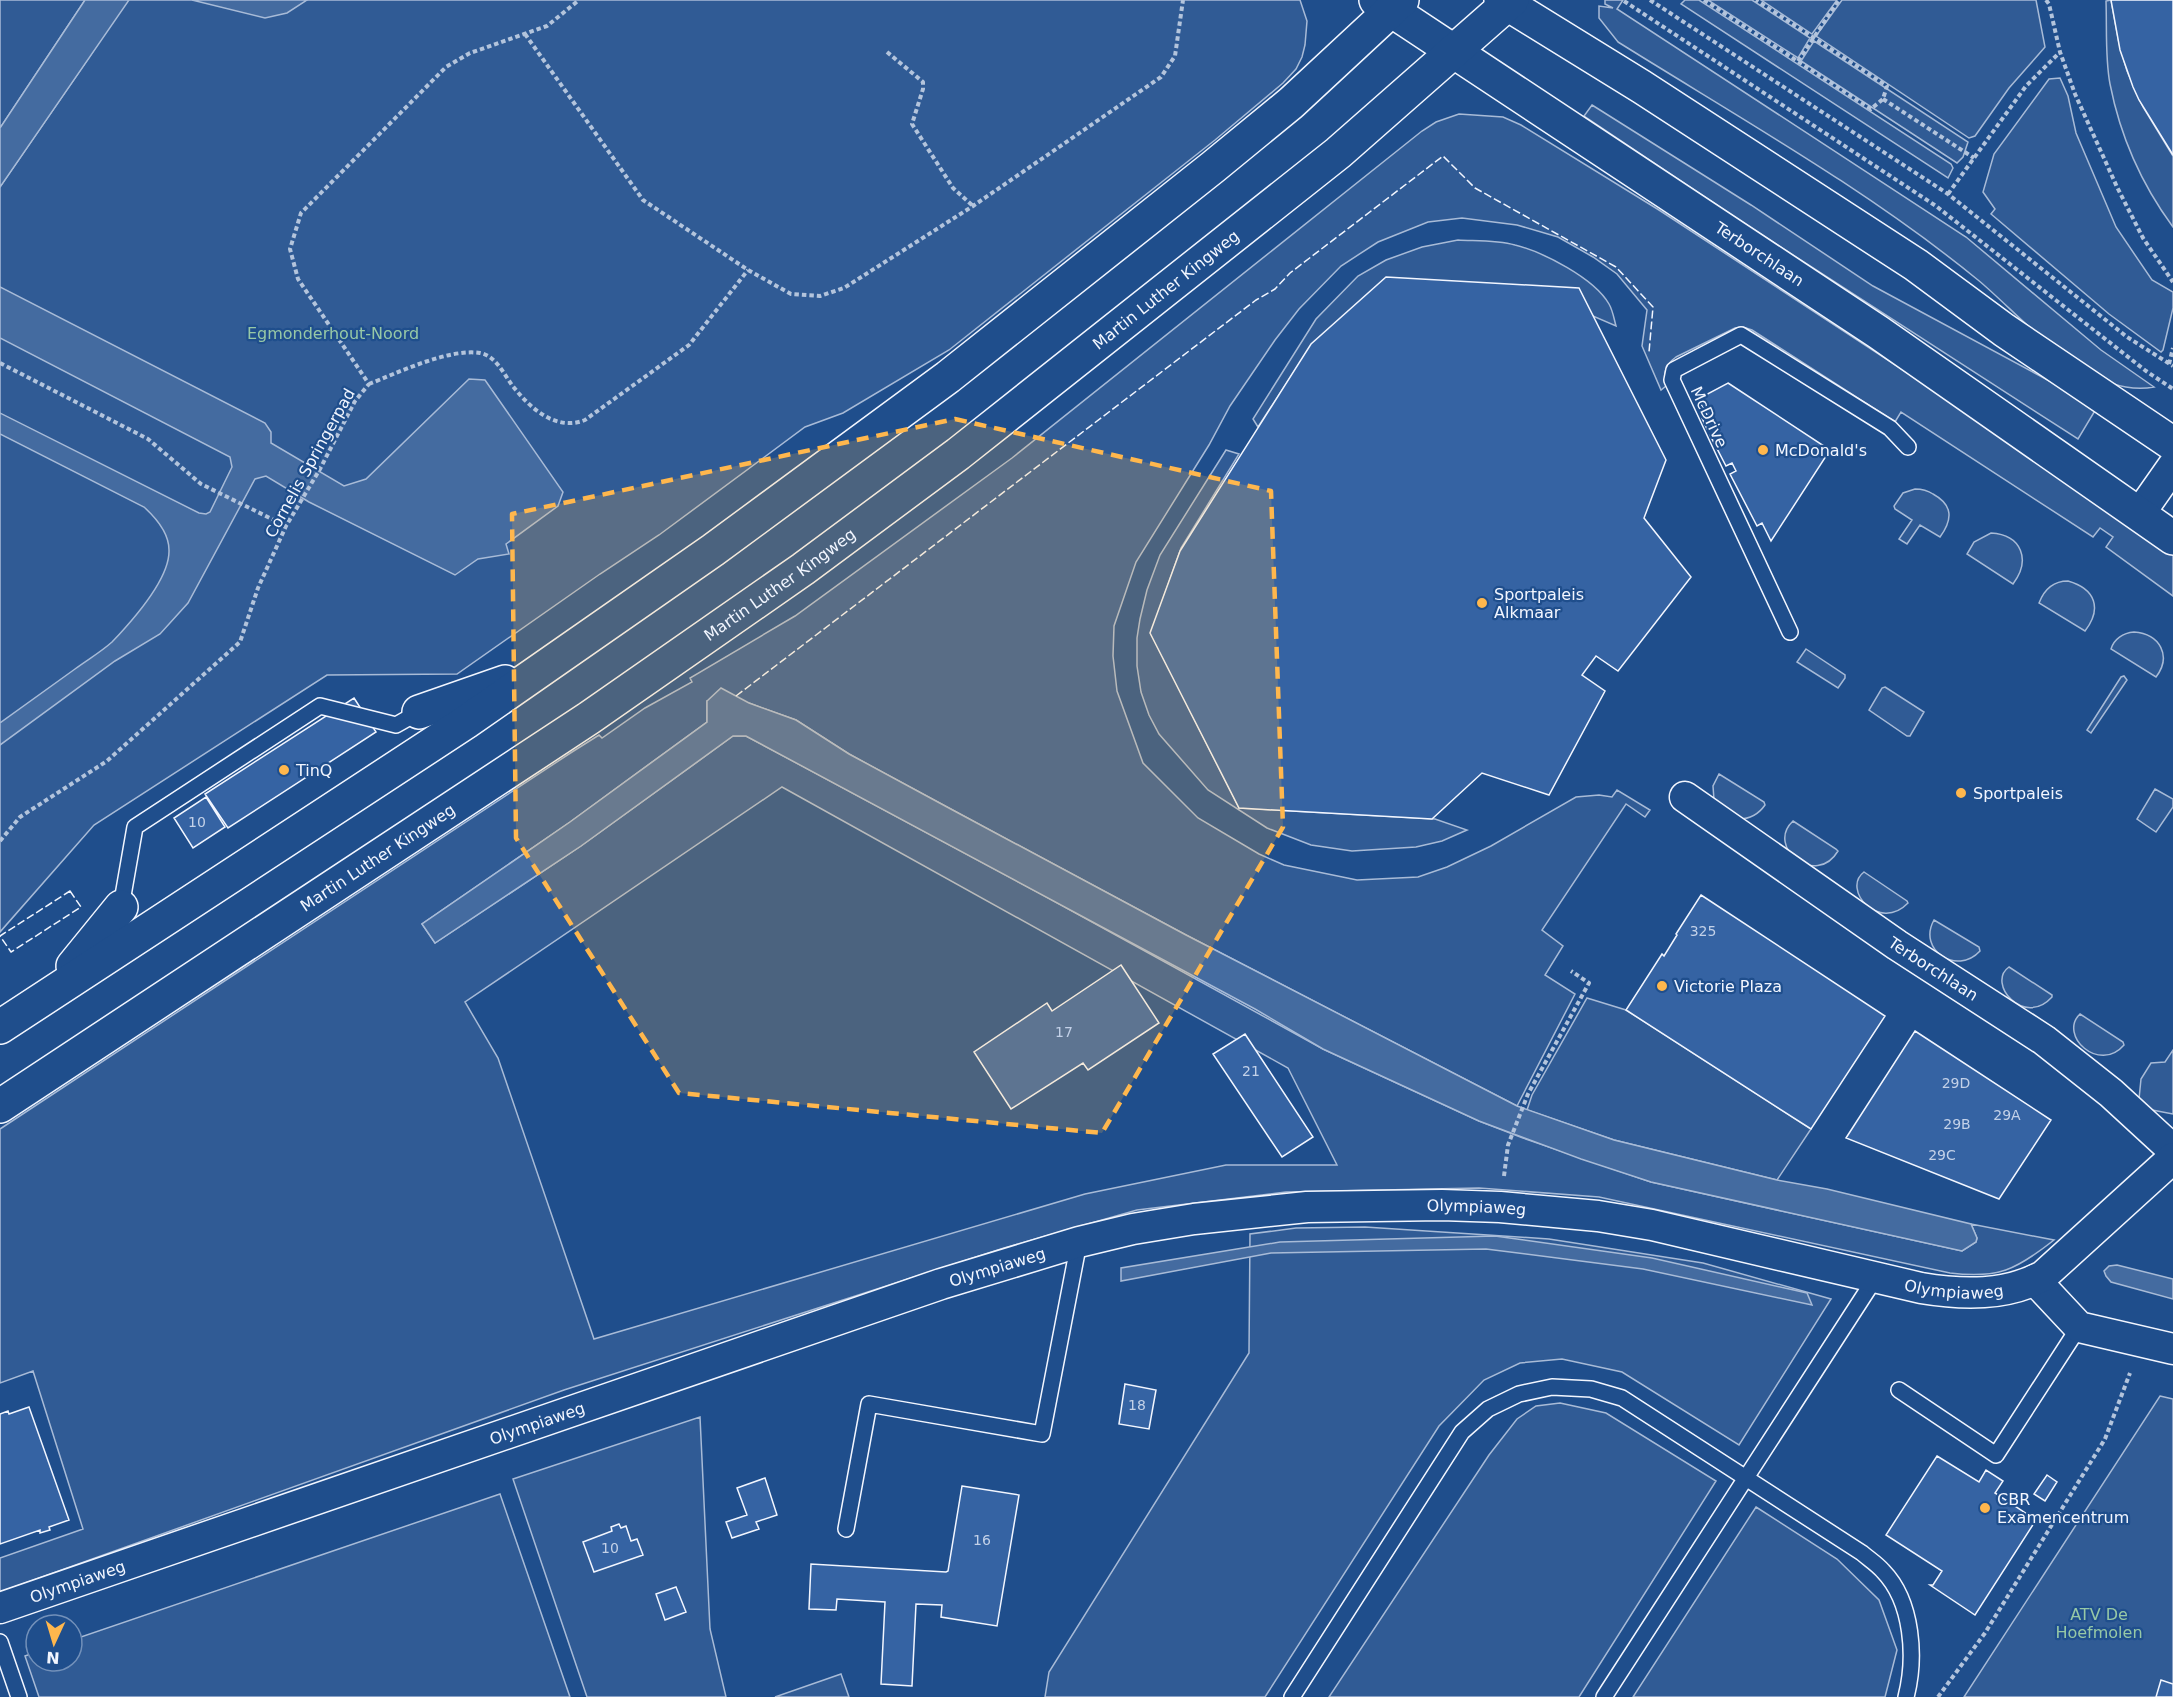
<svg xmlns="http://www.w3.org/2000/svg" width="2173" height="1697" font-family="'DejaVu Sans',sans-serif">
	<rect width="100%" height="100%" fill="#1f4e8c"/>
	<!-- green -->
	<path fill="#305b95" stroke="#a8bbd7" stroke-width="1.5" fill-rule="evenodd" d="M0 0H85L0 128Z
		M126 0H1300L1307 21 1305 45 1302 57 1296 69 1283 83 1215 140 949 350 843 413 805 427 659 535 600 574 457 674 327 675 94 825 0 932V187L90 56Z
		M1605 0H1623L1617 9 1966 237 2101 350 2154 387C2089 400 2023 317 1978 280 1868 190 1738 117 1618 42L1599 18V6L1613 8 1605 4Z
		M1685 0H1699L1951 164 1953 168 1948 178 1681 4Z
		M1708 0H1752L1810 38 1798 58Z
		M1761 0H1837L1812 34Z
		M1842 0H2036L2045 47 2009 88 1975 136 1969 138 1816 36Z
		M2111 0 2119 43 2127 71 2143 107 2173 156V227C2142 185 2120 135 2110 84 2105 58 2107 28 2106 1Z
		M1814 41 1968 142 1963 157 1957 163 1801 61Z
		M2060 78 2068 96 2076 133 2116 227 2152 280 2173 292V308L2163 350 2161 352 2109 314 1991 214 1995 209 1983 192 1994 154 2049 79Z
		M1592 105 1751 205 1873 286 2057 385 2096 409 2078 439 1742 222 1584 116Z
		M1459 114 1503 117 1521 125 1659 210 2124 515 2173 552V596L2106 547 2113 537 2100 528 2093 537 1901 412 1895 422 1752 330 1743 327 1735 328 1676 357C1665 365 1663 373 1666 386L1661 390 1642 346 1647 310 1617 274 1593 257 1558 237 1517 225 1462 218 1428 222 1378 242 1341 266 1299 309 1275 340 1230 406 1209 445 1136 562 1114 626 1113 656 1117 691 1143 763 1198 818 1259 854 1284 865 1357 880 1418 877 1447 867 1491 846 1576 797 1599 795 1612 797 1617 790 1650 810 1645 817 1626 804 1542 930 1563 946 1545 975 1575 994 1517 1106 1186 935 947 807 849 754 796 720 749 703 707 701V722L570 822 422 924 435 943 581 846 733 736H746L1043 895 1323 1049 1479 1121 1523 1138 1651 1182 1962 1251 1976 1242 1977 1238 1971 1224 2054 1240C2016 1270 1998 1279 1950 1273L1599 1197 1479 1188 1286 1192 1137 1210 1004 1248 564 1390 0 1592V1558L83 1529 33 1371 0 1383V1129L572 752 599 735 602 738 645 708 692 682 690 678 795 616 1012 458 1422 131 1436 122ZM782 787 1288 1068 1337 1165H1226L1085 1194 594 1339 498 1058 465 1002Z
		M1458 240C1477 241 1497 240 1515 245 1543 252 1594 278 1609 304 1613 311 1614 319 1616 326L1593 316 1312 344 1258 427 1253 419 1316 319 1358 276 1386 260 1422 247Z
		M1226 450 1239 454 1181 548 1151 633 1239 808 1435 819 1467 830 1442 841 1416 847 1352 851 1311 845 1267 828 1208 790 1159 734 1149 715 1141 692 1137 666V638L1140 619 1147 590 1160 555Z
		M1915 489C1922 489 1927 490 1933 494 1953 505 1953 519 1940 537L1920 525 1907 544 1899 539 1912 520 1895 509 1894 506 1903 493Z
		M1991 533C2022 535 2031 560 2013 584L1967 554 1974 542Z
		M2068 581C2096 589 2102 609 2085 631L2039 603C2044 590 2053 581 2068 581Z
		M2134 632C2160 634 2172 656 2156 677L2111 649C2114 639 2123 633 2134 632Z
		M1806 649 1845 675V678L1838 688 1797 662Z
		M2124 676 2127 680 2091 733 2087 730 2089 727 2121 677Z
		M1885 687 1924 712 1910 736H1907L1869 710 1882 688Z
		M1719 774 1764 802 1765 805C1758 815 1750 819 1739 819L1714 800 1713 786Z
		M2155 789 2173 799V807L2156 832 2137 819Z
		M1793 821 1836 849 1838 851C1816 888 1765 847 1793 821Z
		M1864 872 1907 901 1908 903C1879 933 1841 889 1864 872Z
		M1934 920 1979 947 1980 951C1957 976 1917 950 1934 920Z
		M2009 967 2052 995V997C2024 1028 1986 983 2009 967Z
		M1587 998 1626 1010 1811 1129 1777 1180 1614 1140 1527 1110 1532 1095Z
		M2080 1014 2123 1042 2124 1045C2099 1074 2058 1035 2080 1014Z
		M2173 1050V1114L2147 1109 2139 1099 2141 1079 2151 1063 2165 1062Z
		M1365 1227 1549 1239 1703 1263 1831 1299 1739 1445 1622 1372 1562 1359 1520 1363 1484 1380 1439 1426 1265 1697H1045L1049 1672 1249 1353 1250 1234 1296 1228Z
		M2160 1396 2173 1399V1697H1964Z
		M1560 1403 1606 1413 1716 1481 1579 1697H1329L1489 1455 1517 1419 1536 1406Z
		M700 1417 710 1629 726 1697H587L513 1479Z
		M500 1494 570 1697H39L25 1656 36 1652V1661H72V1640Z
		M1756 1507 1837 1559 1879 1600 1897 1650 1885 1697H1633Z
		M841 1674 849 1697H775Z"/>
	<!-- water -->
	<path fill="#446ba0" stroke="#a8bbd7" stroke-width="1.5" d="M85 0H129L0 187V128Z
		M192 0H307L287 13 265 18Z
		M0 287 265 423 271 432V443L344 486 366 479 469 379 485 380 563 492 558 506 506 544 509 554 478 559 455 575 309 502 266 476 255 479 188 603 160 634 115 661 0 745V723C25 705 50 687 75 669 87 660 101 652 112 642 132 621 170 579 169 550 169 533 155 517 144 507L0 434V413L199 513 206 514 210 512 232 467 230 457 0 338Z
		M721 688 749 703 796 720 849 754 947 807 1186 935 1517 1106 1614 1140 1777 1180 1827 1189 1971 1224 1977 1238 1976 1242 1962 1251 1651 1182 1581 1159 1479 1121 1323 1049 1255 1009 746 736H733L581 846 435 943 422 924 570 822 707 722V701Z
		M1495 1236 1652 1258 1807 1293 1812 1305 1643 1269 1486 1249 1271 1253 1121 1281V1268L1280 1242Z
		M2117 1265 2173 1279V1299L2111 1282 2106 1276 2104 1271 2109 1266Z"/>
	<!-- building -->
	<path fill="#3563a3" stroke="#f2f6ff" stroke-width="1.5" d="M2111 0H2173V155L2139 100 2133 87 2120 50Z
		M1386 277 1579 288 1666 460 1644 518 1691 577 1618 671 1596 656 1582 675 1605 691 1549 795 1482 773 1432 819 1239 808 1150 633 1180 551 1311 344Z
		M1728 383 1830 450 1771 541 1762 523 1757 526 1730 474 1736 471 1732 463 1726 466 1710 435 1716 432 1713 426 1707 429 1702 418 1707 415 1698 399Z
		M354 698 376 732 228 828 205 794Z
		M206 797 225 827 193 848 174 818Z
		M1701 895 1885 1016 1811 1129 1626 1010 1662 954 1664 956 1677 935 1676 934Z
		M1121 965 1159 1023 1088 1070 1083 1063 1011 1109 974 1052 1047 1003 1052 1011Z
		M1915 1031 2051 1120 1999 1199 1846 1138Z
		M1245 1034 1313 1137 1282 1157 1213 1054Z
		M1125 1384 1156 1390 1149 1429 1119 1424Z
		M29 1407 69 1520 49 1527 50 1530 40 1533V1530L0 1544V1414L8 1411 9 1414Z
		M1937 1456 1979 1482 1986 1470 2003 1481 1995 1493 2036 1520 1975 1615 1930 1585H1933L1942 1571 1886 1535Z
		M2047 1475 2057 1482 2045 1501 2034 1494Z
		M765 1478 777 1515 756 1522 759 1529 732 1538 726 1522 747 1515 737 1488Z
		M962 1486 1019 1495 997 1626 941 1617 942 1605 916 1604 912 1686 881 1684 885 1602 837 1599 836 1610 809 1609 811 1564 946 1572 948 1571Z
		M619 1524 621 1528 626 1526 631 1541 637 1539 643 1555 594 1572 583 1542 612 1531 611 1527Z
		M676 1587 686 1612 665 1620 656 1594Z
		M2161 1680 2173 1684V1697H2156Z"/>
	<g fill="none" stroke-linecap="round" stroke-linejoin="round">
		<defs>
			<path id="lane" d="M1790 632 1672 380 1674 370 1741 335 1890 428 1908 447
				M121 907 135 827 320 706 396 725 419 712
				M1899 1390 1996 1455 2079 1327
				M846 1529 869 1404 1042 1434 1079 1242
				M0 1642 19 1697
				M1292 1697 1462 1432 1488 1409 1519 1394 1552 1387 1591 1389 1622 1398 1862 1553C1869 1559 1877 1564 1883 1571 1913 1602 1916 1658 1906 1697
				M1604 1697 1876 1277"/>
			<g id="street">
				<path d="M2140 513 2173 466"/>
				<path id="s1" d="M1685 797 1897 945 2044 1040 2111 1093 2173 1150"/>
				<path d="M2035 1280 2079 1327 2173 1349"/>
				<path id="s2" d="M0 1608 941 1284 1079 1242 1133 1229 1194 1219 1307 1207 1442 1205 1500 1207 1598 1216 1652 1225 1921 1288C1963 1295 2006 1296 2043 1276L2173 1158"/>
			</g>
			<g id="secondary">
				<path id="s3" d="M1376 0 1878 332 2173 538"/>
				<path d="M1501 0 1642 87 1916 265 2004 330 2173 444"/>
			</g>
			<g id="highway">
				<path d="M419 712 505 682"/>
				<path d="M73 966 121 907"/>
				<path d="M0 1027 466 722 713 550 948 377 1213 167 1291 103 1402 0"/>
				<path id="s4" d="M0 1106 589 718 803 569 958 454 1338 153 1512 0"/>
			</g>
		</defs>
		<!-- lane casing -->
		<use href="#lane" stroke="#f2f6ff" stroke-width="18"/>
		<!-- street casing -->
		<use href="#street" stroke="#f2f6ff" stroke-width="33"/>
		<!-- secondary casing -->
		<use href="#secondary" stroke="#f2f6ff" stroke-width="36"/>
		<!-- highway casing -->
		<use href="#highway" stroke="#f2f6ff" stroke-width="36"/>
		<!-- path -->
		<path stroke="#b3c4dc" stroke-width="4" stroke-dasharray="4.5 3" stroke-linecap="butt" d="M1650 0 1948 194 2127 337 2173 366
			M1704 0 1871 109 1883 99 1887 86 1756 0
			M2046 0 2049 4 2060 52 2075 94 2117 187 2143 238 2173 282
			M1624 1 1936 206 2146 371 2173 389
			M525 34 643 200 748 270 791 294 820 296 844 288 973 206 1161 77 1175 56 1183 0
			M887 52 923 82V89L912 124 953 188 973 206
			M1798 61 1839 0
			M1883 99 1974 158
			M1948 194 2026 86 2060 52
			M0 363 148 439 201 484 286 526
			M2169 364 2173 348
			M369 384C397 373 449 348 480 353 496 356 503 373 512 385 529 407 555 432 585 420L689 345 748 270
			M0 841 20 817 107 761 240 642 258 588 286 526 320 469 355 401 369 384 298 279 290 249 301 213 446 67 470 53 547 26 579 0
			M1504 1176 1508 1145 1528 1094 1589 983 1571 971
			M1938 1697 1985 1633 2105 1439 2130 1373"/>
		<!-- lane -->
		<use href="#lane" stroke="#1f4e8c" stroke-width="15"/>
		<!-- street -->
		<use href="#street" stroke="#1f4e8c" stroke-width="30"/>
		<!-- secondary -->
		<use href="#secondary" stroke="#1f4e8c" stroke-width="33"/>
		<!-- highway -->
		<use href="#highway" stroke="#1f4e8c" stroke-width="33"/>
		<!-- fence -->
		<path stroke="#f2f6ff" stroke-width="1.5" stroke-dasharray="8 3" stroke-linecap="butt" d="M736 696 1256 300 1275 289 1290 273 1443 156 1475 188 1616 267 1653 307 1649 352
			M70 891 81 907 11 952 0 936Z"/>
	</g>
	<!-- marked area -->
	<path fill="#ffb74d" fill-opacity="0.2" stroke="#ffb74d" stroke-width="4.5" stroke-dasharray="12 8" stroke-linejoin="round" d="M955 419 1271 491 1283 827 1102 1133 679 1093 516 838 512 514Z"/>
	<!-- markers -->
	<g fill="#ffb74d" stroke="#1f4e8c" stroke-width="2">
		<circle cx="1763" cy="450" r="6"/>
		<circle cx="1482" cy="603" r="6"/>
		<circle cx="284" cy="770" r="6"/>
		<circle cx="1961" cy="793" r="6"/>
		<circle cx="1662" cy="986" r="6"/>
		<circle cx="1985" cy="1508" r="6"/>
	</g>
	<g text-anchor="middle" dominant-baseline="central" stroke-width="4.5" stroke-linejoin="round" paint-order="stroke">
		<!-- number labels -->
		<g font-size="14" fill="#c3d1e8">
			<text x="197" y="822">10</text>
			<text x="1703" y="931">325</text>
			<text x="1064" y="1032">17</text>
			<text x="1251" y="1071">21</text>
			<text x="1956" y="1083">29D</text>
			<text x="2007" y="1115">29A</text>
			<text x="1957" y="1124">29B</text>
			<text x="1942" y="1155">29C</text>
			<text x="1137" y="1405">18</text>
			<text x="982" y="1540">16</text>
			<text x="610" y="1548">10</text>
		</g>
		<!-- street labels -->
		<g font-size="16" fill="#f2f6ff" stroke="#1f4e8c">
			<text stroke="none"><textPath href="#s3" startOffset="460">Terborchlaan</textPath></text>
			<text stroke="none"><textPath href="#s4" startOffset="1424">Martin Luther Kingweg</textPath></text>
			<text transform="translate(1709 417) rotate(65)">McDrive</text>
			<text transform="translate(310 463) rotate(-61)">Cornelis Springerpad</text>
			<text stroke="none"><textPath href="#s4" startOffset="938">Martin Luther Kingweg</textPath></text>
			<text stroke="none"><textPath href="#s4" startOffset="452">Martin Luther Kingweg</textPath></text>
			<text stroke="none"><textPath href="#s1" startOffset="302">Terborchlaan</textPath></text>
			<text stroke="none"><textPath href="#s2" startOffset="1540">Olympiaweg</textPath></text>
			<text stroke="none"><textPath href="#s2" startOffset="1054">Olympiaweg</textPath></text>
			<text stroke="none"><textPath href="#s2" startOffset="2026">Olympiaweg</textPath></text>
			<text stroke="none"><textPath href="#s2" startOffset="568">Olympiaweg</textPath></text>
			<text stroke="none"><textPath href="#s2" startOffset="82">Olympiaweg</textPath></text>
		</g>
		<!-- park labels -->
		<g font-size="16" fill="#97c8a6" stroke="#1f4e8c">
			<text x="333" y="333">Egmonderhout-Noord</text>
			<text x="2099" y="1614">ATV De<tspan x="2099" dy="18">Hoefmolen</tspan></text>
		</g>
		<!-- poi labels -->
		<g font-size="16" fill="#f2f6ff" stroke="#1f4e8c" text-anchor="start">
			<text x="1775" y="450">McDonald's</text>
			<text x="1494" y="594">Sportpaleis<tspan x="1494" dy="18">Alkmaar</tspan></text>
			<text x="296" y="770">TinQ</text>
			<text x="1973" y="793">Sportpaleis</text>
			<text x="1674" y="986">Victorie Plaza</text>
			<text x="1997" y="1499">CBR<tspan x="1997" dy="18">Examencentrum</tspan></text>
		</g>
	</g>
	<!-- north arrow -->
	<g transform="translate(54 1643) rotate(184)"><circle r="28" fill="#1f4e8c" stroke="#7391ba" stroke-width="1.5"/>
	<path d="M0-4.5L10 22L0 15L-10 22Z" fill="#ffb74d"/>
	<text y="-9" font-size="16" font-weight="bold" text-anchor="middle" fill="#f2f6ff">N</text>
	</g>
</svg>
